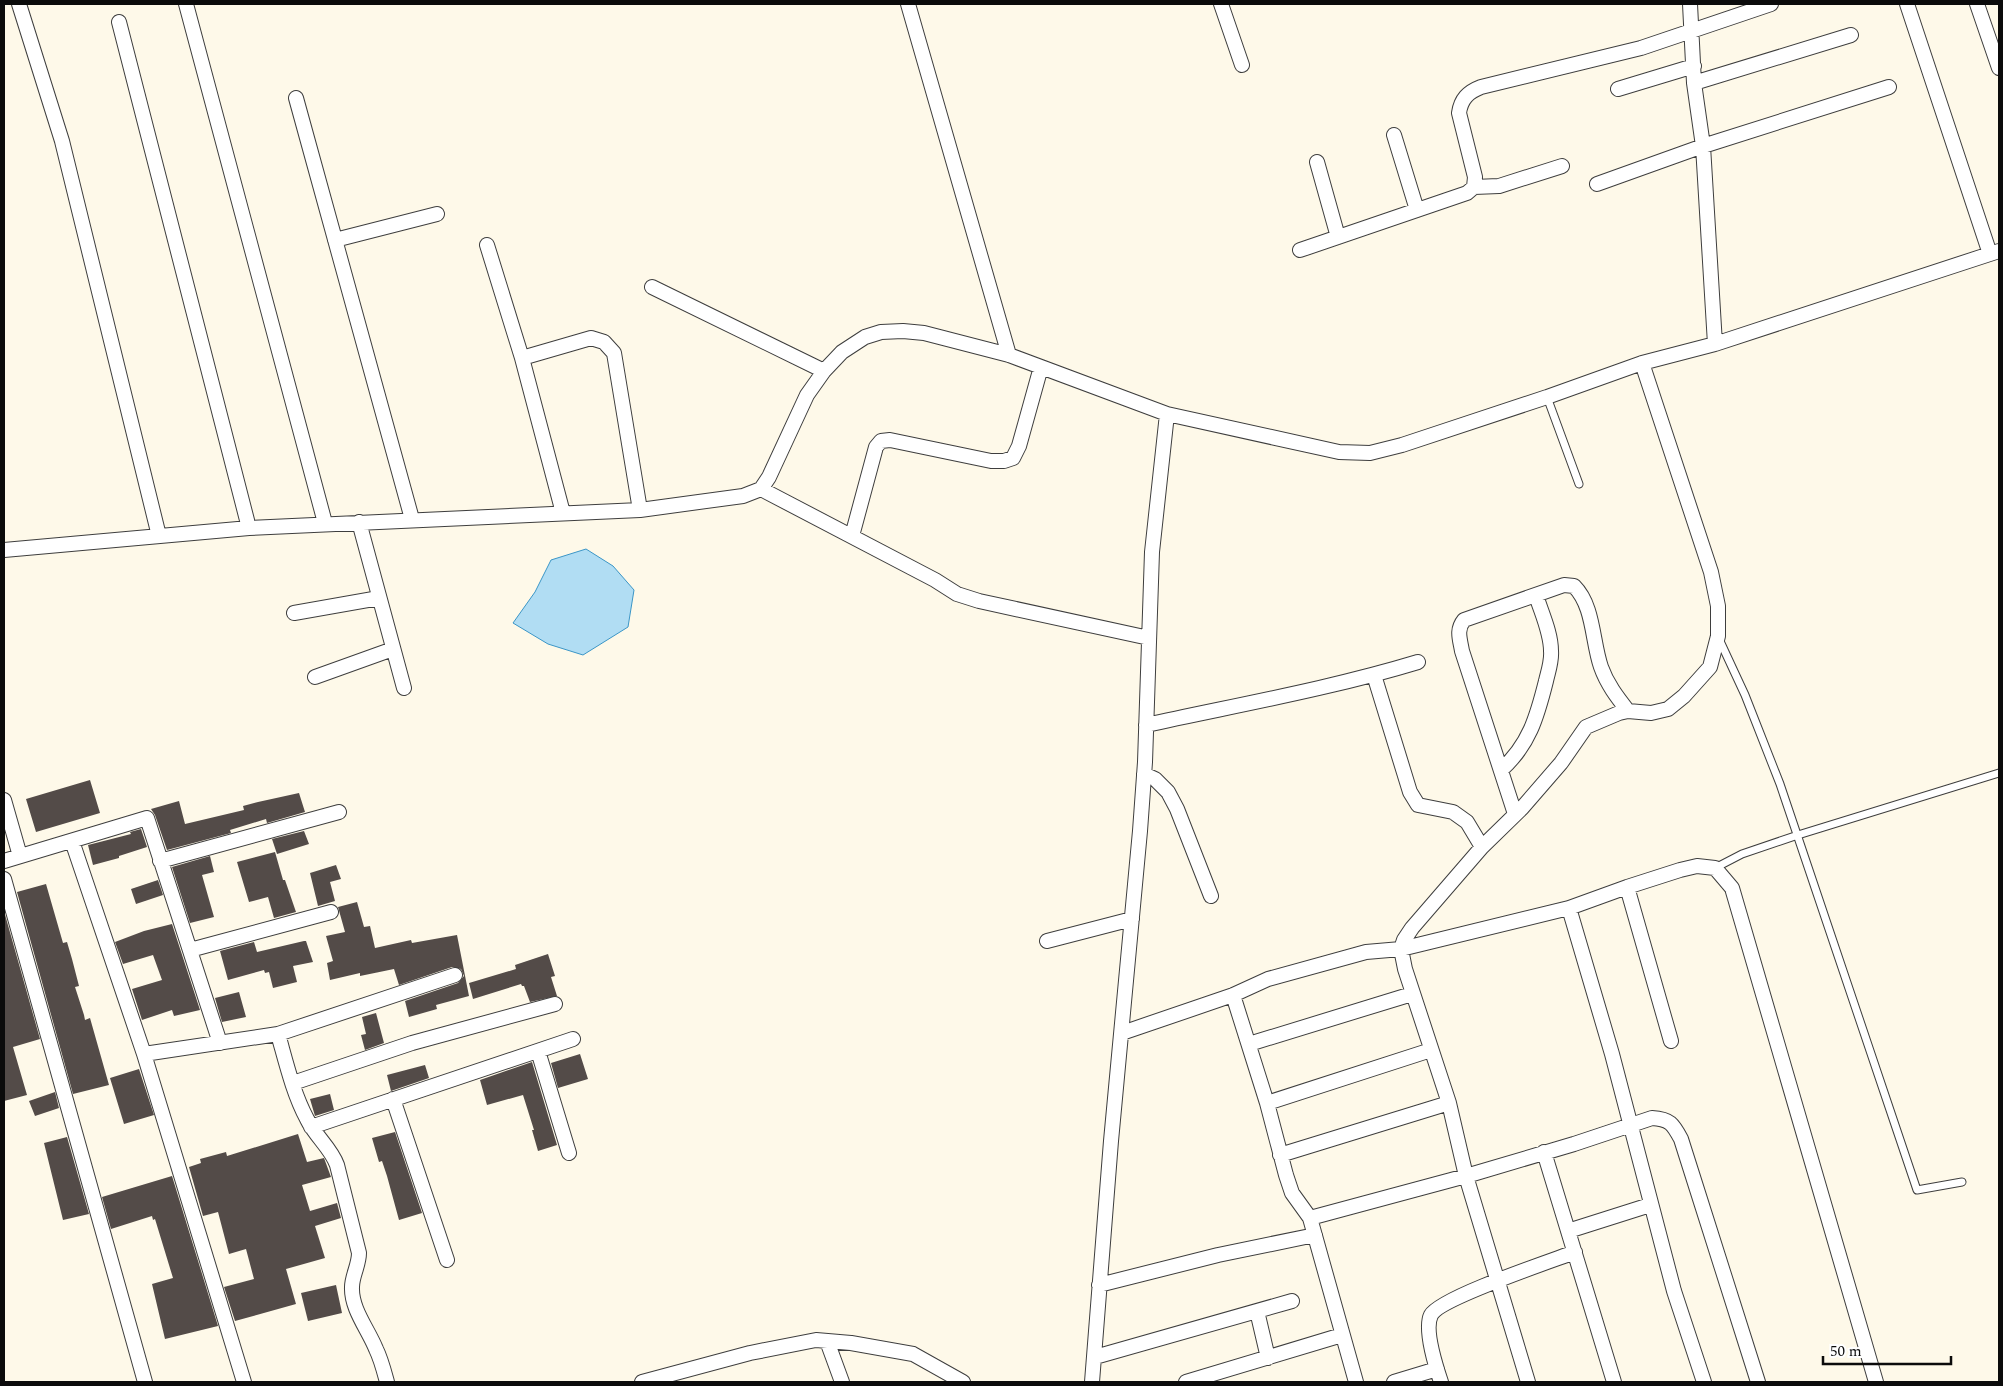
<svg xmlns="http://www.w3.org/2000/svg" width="2003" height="1386" font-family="Spectral,serif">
	<rect width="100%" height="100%" fill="#fef9e9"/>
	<!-- water -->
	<path fill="#b1ddf3" stroke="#3b96c7" d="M586 549 613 566 634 590 628 627 583 655 548 644 513 623 535 592 551 560Z"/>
	<!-- building -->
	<path fill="#534b48" d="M90 780 100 813 36 832 26 799Z
		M299 793 305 812 267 823 266 819 230 830 231 833 167 850 155 815 151 809 179 801 185 824 244 810 243 806 258 802Z
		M141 829 147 847 119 856V858L93 865 88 845 131 834 130 832Z
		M304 831 309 844 277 854 272 839Z
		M275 852 283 880H285L296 912 274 918 268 897 249 902 237 862Z
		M210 856 214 872 202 875 214 917 190 923 172 867Z
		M336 865 341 879 330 882 335 901 318 906 310 873Z
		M158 880 163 895 136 904 131 889Z
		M46 884 63 943 67 942 72 959 79 986 75 987 84 1015 85 1020 90 1018 109 1085 73 1094 17 892Z
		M357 902 364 927 370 926 375 948 411 940 412 943 457 935 469 996 436 1005 437 1009 409 1017 405 1001 458 983 464 976 461 969 452 967 399 985 394 969 360 976V973L330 980 327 963 333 961 326 936 345 932 338 907Z
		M4 911 40 1039 13 1047 27 1095 4 1101Z
		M172 924 200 1010 174 1016 172 1010 142 1020 132 989 162 980 153 955 123 964 115 942 144 931Z
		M304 941H306L313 962 293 966 297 982 273 988 269 972 265 973 264 970 228 980 220 951 254 942 257 952Z
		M548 954 555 976 551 977 557 996 530 1002 524 986H522L521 984 473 999 469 983 516 969 515 965Z
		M239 992 246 1017 222 1022 215 998Z
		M376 1013 384 1043 365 1050 361 1035 366 1034 362 1017Z
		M580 1054 588 1079 558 1088 551 1063Z
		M532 1062 557 1145 538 1151 532 1130H534L523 1095 487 1105 480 1080Z
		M425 1065 429 1078 391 1091 387 1075Z
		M139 1069 154 1115 124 1124 110 1078Z
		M55 1092 59 1108 35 1116 29 1101Z
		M330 1094 334 1110 315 1116 310 1099Z
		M395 1132 422 1213 399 1220 387 1176 382 1161 379 1162 372 1138Z
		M298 1134 307 1162 324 1158 331 1177 302 1185 310 1211 337 1203 341 1218 315 1226 325 1258 286 1269 296 1304 235 1321 224 1287 254 1279 246 1249 229 1254 218 1212 203 1216 189 1167 201 1163 200 1159 226 1152 227 1156Z
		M67 1137 89 1214 63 1220 44 1143Z
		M172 1176 218 1326 165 1339 152 1284 173 1278 155 1219 153 1220 152 1216 111 1229 102 1197Z
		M336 1285 342 1313 308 1321 301 1293Z"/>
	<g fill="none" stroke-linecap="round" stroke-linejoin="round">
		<defs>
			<path id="lane" d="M1547 397 1579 484
				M1719 639 1745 695 1780 784 1917 1190 1962 1182
				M1715 868 1742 854 1798 835 1999 773"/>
			<path id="street" d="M19 4 62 141 159 536
				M186 4 325 523
				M908 4 1009 355
				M1221 4 1242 65
				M1690 4 1694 83 1703 146 1715 344
				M1907 4 1990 254
				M1977 4 1999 68
				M119 22 249 528
				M1694 83 1851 35
				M1618 89 1694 66
				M296 98 412 519
				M1394 135 1417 210
				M1317 162 1338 237
				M1597 184 1703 146 1889 87
				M1474 187 1499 186 1562 166
				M335 240 437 214
				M487 245 522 358 563 513
				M1300 250 1467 193 1474 187 1475 177 1459 113C1461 99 1468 92 1481 87L1641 48 1771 4
				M652 287 824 371
				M522 358 591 338 604 342 614 353 640 510
				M761 489 935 580 957 594 979 601 1149 638
				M359 522 404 688
				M852 536 876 447 881 441 890 440 991 461H1004L1013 458 1019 446 1041 367
				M4 550 249 528 640 510 743 496 761 489 769 477 807 395 824 371 842 352 865 337 881 332 903 331 924 333 1009 355 1167 414 1339 452 1370 453 1402 445 1547 397 1642 363 1715 344 1999 251
				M294 613 379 598
				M1374 675 1410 792 1418 805 1453 812 1467 822 1482 847
				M315 677 393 649
				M1146 725C1237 705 1329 689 1418 662
				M1501 770C1529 745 1537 717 1546 681 1548 672 1552 661 1551 651 1551 632 1541 612 1536 595
				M1144 774 1155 779 1168 792 1177 809 1211 896
				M4 800 20 856
				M1515 814 1462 651C1460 639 1456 630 1464 620L1564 585 1574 586C1594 606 1592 641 1601 667 1607 684 1617 697 1628 711
				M72 841 144 1054 244 1382
				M4 861 147 818 220 1043
				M160 861 339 812
				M4 879 145 1382
				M1627 887 1671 1041
				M1569 908 1612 1054 1674 1291 1704 1382
				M1047 941 1132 919
				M190 950 331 912
				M1233 995 1267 1103 1286 1175 1292 1193 1310 1218 1356 1382
				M1122 1033 1233 995 1268 979 1366 952 1401 949 1569 908 1627 887 1680 870 1697 866 1715 868 1732 888 1876 1382
				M278 1034C286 1062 293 1093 307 1119 315 1136 331 1148 337 1165L359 1253C359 1265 352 1276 352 1287 351 1309 368 1329 376 1349 381 1359 384 1371 387 1382
				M1249 1044 1412 994
				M538 1051 569 1153
				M144 1054 278 1034 455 975
				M293 1083 412 1043 555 1004
				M393 1099 447 1260
				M1267 1103 1431 1050
				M311 1127 573 1039
				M1544 1152 1614 1382
				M1280 1155 1449 1103
				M1310 1218 1466 1176 1574 1144 1652 1118C1670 1119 1673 1124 1681 1139L1758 1382
				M1568 1231 1650 1205
				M1099 1285 1218 1255 1315 1235
				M1257 1311 1268 1358
				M827 1341 842 1382
				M1095 1357 1292 1301
				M642 1382 750 1353 816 1340 851 1343 913 1354 963 1382
				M1092 1382 1111 1141 1140 831 1145 762 1152 552 1167 414
				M1186 1382 1342 1335
				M1394 1382 1437 1369
				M1441 1382C1436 1367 1424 1329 1431 1315 1440 1298 1551 1261 1575 1252
				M1528 1382 1466 1176 1449 1103 1405 969 1401 949 1404 940 1412 928 1482 847 1522 808 1561 763 1586 727 1619 713 1628 711 1651 713 1668 709 1684 696 1710 667 1718 636V606L1711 572 1642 363"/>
		</defs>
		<!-- lane casing -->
		<use href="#lane" stroke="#3e3e3e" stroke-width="9"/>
		<!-- street casing -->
		<use href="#street" stroke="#3e3e3e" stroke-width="16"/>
		<!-- lane -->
		<use href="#lane" stroke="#fff" stroke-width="7"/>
		<!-- street -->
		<use href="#street" stroke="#fff" stroke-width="14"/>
	</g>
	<!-- border -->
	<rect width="2003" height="1386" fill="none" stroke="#0b0b0b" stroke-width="10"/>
	<!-- scale -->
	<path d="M1823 1356v8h128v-8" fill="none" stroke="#0b0b0b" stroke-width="2.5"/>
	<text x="1830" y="1356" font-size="15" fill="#0b0b0b" stroke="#ffffff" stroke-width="4" paint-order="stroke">50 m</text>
</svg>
